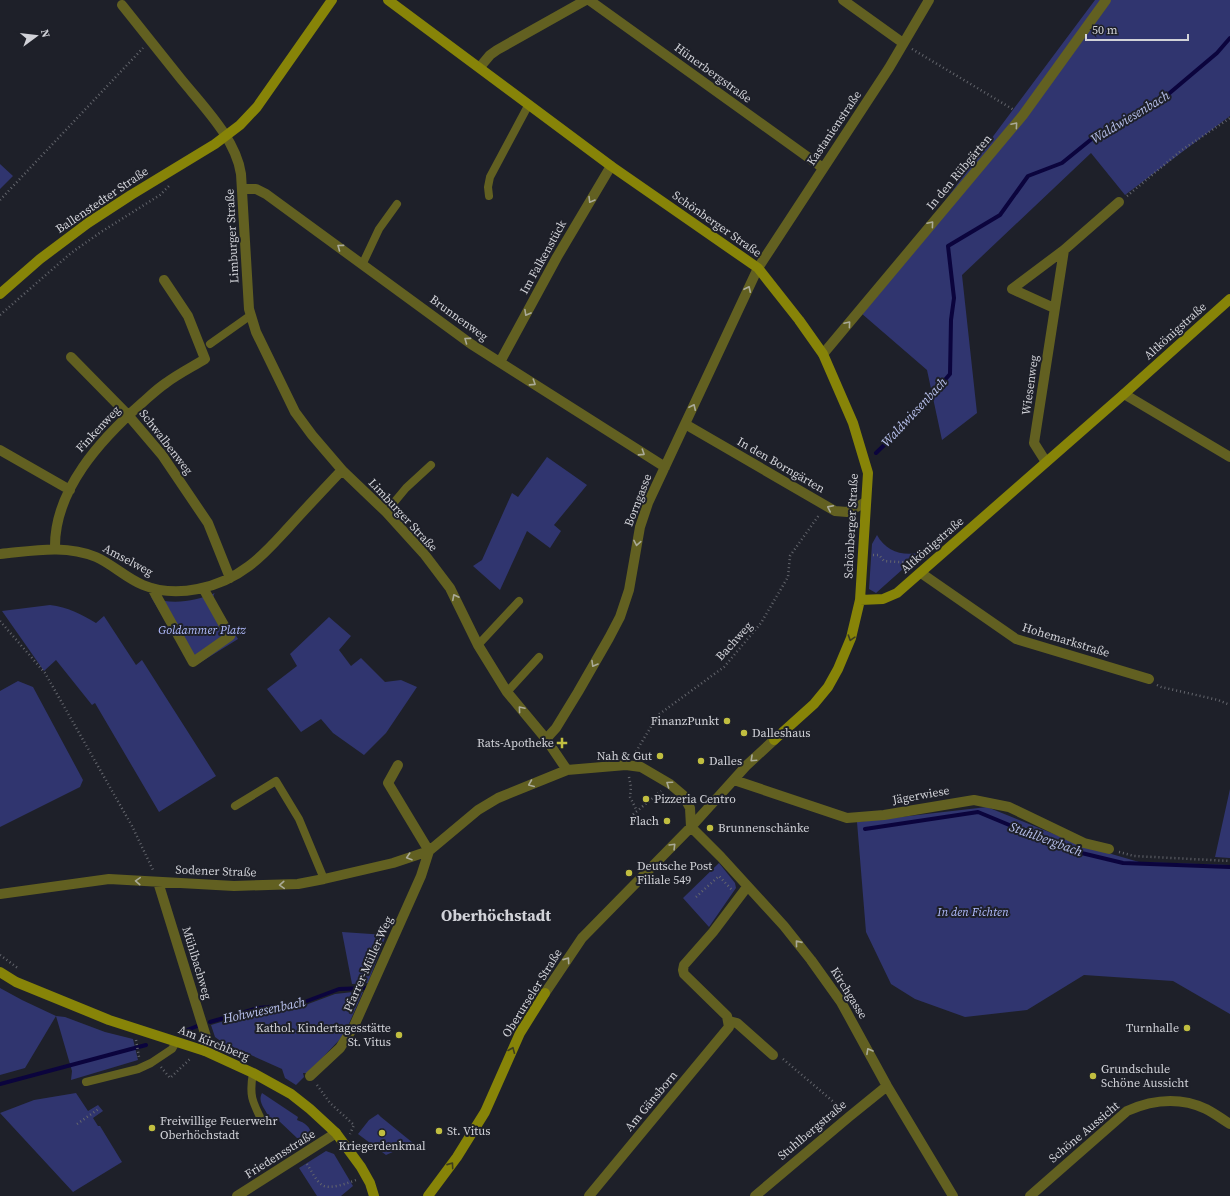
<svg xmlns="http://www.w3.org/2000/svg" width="1230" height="1196" font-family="'Source Serif 4',serif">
	<rect width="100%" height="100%" fill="#1e2029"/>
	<!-- green -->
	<path fill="#30356f" d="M1095 0H1230V116L1125 195 1091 153 962 275 977 413 942 440 927 370 861 313Z
		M0 164 13 176 0 189Z
		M547 457 587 485 554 525 561 531 550 548 527 531 500 590 473 566 482 560 512 493 518 497Z
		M877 535C886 552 904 557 922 552L876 593 869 589 872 544Z
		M215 593 214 594 213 598 238 639 193 667 151 597C172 606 195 601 215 593Z
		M50 605C68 607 81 614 96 623L104 616 136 665 142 660 216 776 159 812 95 703 92 705 56 660 44 671 2 611Z
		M329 617 351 636 339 650 351 666 361 658 385 682 401 680 417 687 386 733 364 755 333 733 321 719 301 732 267 689 297 666 290 654Z
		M18 681 33 687 83 780 80 787 0 827V691Z
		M1230 789V858L1215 857Z
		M987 807 1084 846 1139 862 1230 865V1014L1173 981 1084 975 1027 1010 965 1017 915 999 891 984 866 932 857 822Z
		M719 863 735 883 736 888 709 927 683 898Z
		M342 932 386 935 368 983 352 984Z
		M0 988 22 1000 56 1016 65 1017 105 1032 133 1039 138 1060 71 1080 72 1071 56 1016 25 1068 0 1075Z
		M353 992H363L344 1035 308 1073H303L304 1077 296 1085 285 1078 282 1069 222 1042 215 1037 211 1025 258 1011 300 1007 335 994Z
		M76 1093 88 1111 98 1105 103 1111 93 1118 98 1126H100L122 1162 73 1192 0 1113 34 1100Z
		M262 1093 298 1117 297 1120C305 1123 310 1126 312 1136L309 1142 305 1145 303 1142H308L310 1139 307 1133H302L300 1138H297L278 1120 269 1118C266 1109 257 1103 262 1093Z
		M378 1114 381 1117 413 1143 386 1155 358 1134 369 1120Z
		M326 1151 334 1154 353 1186 341 1196H317L299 1168Z"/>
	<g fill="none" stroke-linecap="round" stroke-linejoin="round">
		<!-- stream -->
		<path stroke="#0b043d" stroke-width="4" d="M876 453 914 416 950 374 951 320 954 298 948 246 1000 215 1028 176 1062 163 1099 133 1159 102 1217 53 1230 38
			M865 829 978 812 1069 850 1123 863 1230 867
			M210 1022 258 1008 299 1004 339 989 365 988
			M182 1032 200 1025
			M0 1084 146 1045"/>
		<!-- path -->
		<path stroke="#64666d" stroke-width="2.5" stroke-dasharray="1 3" stroke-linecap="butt" d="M912 49 1014 110
			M1127 196 1182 150 1230 118
			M0 200 143 48
			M0 315 71 253 101 232 160 195 169 186
			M873 555H879L884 561 913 563
			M0 621 45 673 132 826 153 870
			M1157 685 1161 687 1218 700 1230 705
			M634 755 658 715 724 667 761 623 788 577 790 556 819 515
			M629 777 631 787 630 797 637 811
			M630 817 661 791
			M1119 852 1134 856 1230 861
			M696 897 719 876 732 890
			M0 955 19 969
			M136 1040 139 1057
			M783 1059 842 1109
			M161 1067 170 1078 191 1058
			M317 1085 330 1103 354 1125 350 1134
			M77 1124 100 1108
			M307 1164C311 1170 316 1181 322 1185 330 1190 348 1183 356 1180"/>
		<!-- lane -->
		<path stroke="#626021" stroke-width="8" d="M489 196 488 187 490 177 529 104
			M363 263 379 229 397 204
			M210 344 251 315
			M386 512 406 488 431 465
			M478 645 519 601
			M507 692 539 657
			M235 806 276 781 299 819 324 879
			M253 1073C249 1095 252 1101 262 1121
			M86 1082 138 1069 151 1063 172 1049 176 1042"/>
		<!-- street -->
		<path stroke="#626021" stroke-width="10" d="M589 0 823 168
			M843 0 903 43
			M122 5C141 29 161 54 181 79 203 106 236 139 241 174L249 309 256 332 295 412 312 435 342 470 386 512 425 555 450 588 478 645 507 692 546 739 567 770
			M480 67 490 55 497 50 586 0
			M242 189H256L266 194 471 344 665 467
			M1054 308 1012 289 1064 250
			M823 354 1023 115 1106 0
			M71 357 128 415 162 455 208 523 230 578
			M500 362 557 257 611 166
			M1124 394 1230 457
			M685 424 835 511 847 512 866 502
			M0 450 70 490
			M1046 462 1034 443 1064 250 1119 202
			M55 548C54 490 101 439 142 403 150 396 157 389 166 383 178 374 192 367 205 359L188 316 164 280
			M0 554C32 551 65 544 96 557 112 564 126 578 143 585 177 599 220 588 249 566 264 555 276 541 288 528 306 508 324 489 342 470
			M921 573 1016 639 1149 679
			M152 588 193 662 230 636 203 588
			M546 739 556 728 578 692 609 638 620 617 629 590 640 527 648 503 758 268 889 68 929 0
			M734 780 847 818 884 815 974 800 1009 807 1084 843 1109 849
			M691 827 721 857 784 926 811 960 841 1002 887 1086 953 1196
			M158 882 208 1043 205 1051
			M0 894 109 879 234 886 298 884 324 879 393 863 429 851 478 810 498 798 567 770 626 765 641 767 670 784 683 795 690 808 691 827
			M545 993 582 938 691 827 747 765 774 740
			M729 1021 737 1023 773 1055
			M310 1076 340 1048 354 1026 421 876 429 851 388 783 398 765
			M237 1196 336 1133
			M589 1196 729 1027 727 1016 684 974 683 970 684 965 713 932 747 887
			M755 1196 850 1116 887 1086
			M1030 1196 1127 1111C1152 1100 1180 1097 1206 1109 1214 1113 1222 1119 1230 1124"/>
		<!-- secondary -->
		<path stroke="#878408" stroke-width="10" d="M388 0 611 166 758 268 799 320 823 354 853 423 868 473 860 600 851 638 838 669 828 687 814 704 774 740
			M0 294 40 259 88 223 131 195 215 144 240 125 257 107 332 0
			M860 600 883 599 897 593 1124 394 1230 299
			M0 972 16 982 109 1020 205 1051 253 1073 291 1094 310 1109 336 1133 361 1167 370 1183 374 1196
			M428 1196 457 1157 485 1112 520 1033 545 993"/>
	</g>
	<!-- one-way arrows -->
	<defs><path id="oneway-chevron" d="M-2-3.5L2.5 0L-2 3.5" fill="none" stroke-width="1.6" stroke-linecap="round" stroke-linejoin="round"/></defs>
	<g stroke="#aaaa98">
		<use href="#oneway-chevron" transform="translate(1015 125) rotate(-50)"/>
		<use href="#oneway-chevron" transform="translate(591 200) rotate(121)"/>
		<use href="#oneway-chevron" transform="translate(931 224) rotate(-50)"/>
		<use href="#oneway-chevron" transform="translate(340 247) rotate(-144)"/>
		<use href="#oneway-chevron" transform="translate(748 289) rotate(-65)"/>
		<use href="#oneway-chevron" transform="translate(527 313) rotate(119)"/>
		<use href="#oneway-chevron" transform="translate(848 324) rotate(-50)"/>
		<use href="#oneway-chevron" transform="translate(467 340) rotate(-144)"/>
		<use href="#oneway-chevron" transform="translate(533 383) rotate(33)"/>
		<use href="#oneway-chevron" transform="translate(693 407) rotate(-65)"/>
		<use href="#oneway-chevron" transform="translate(642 453) rotate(33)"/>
		<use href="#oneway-chevron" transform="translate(830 508) rotate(-154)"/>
		<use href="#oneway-chevron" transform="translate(637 543) rotate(100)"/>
		<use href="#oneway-chevron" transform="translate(455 597) rotate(-117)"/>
		<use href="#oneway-chevron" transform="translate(594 664) rotate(120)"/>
		<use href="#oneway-chevron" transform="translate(521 709) rotate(-130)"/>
		<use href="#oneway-chevron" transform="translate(753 759) rotate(137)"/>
		<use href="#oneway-chevron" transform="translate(531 784) rotate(158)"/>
		<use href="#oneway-chevron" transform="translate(669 784) rotate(-145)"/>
		<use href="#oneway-chevron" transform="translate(673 846) rotate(-45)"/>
		<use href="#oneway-chevron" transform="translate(409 857) rotate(162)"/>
		<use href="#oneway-chevron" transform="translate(138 881) rotate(-176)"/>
		<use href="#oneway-chevron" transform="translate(282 885) rotate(176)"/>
		<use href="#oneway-chevron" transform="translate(798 943) rotate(-129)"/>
		<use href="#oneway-chevron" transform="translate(567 960) rotate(-55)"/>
		<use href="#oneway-chevron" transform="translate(869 1051) rotate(-119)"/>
	</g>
	<g stroke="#3e3e1f">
		<use href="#oneway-chevron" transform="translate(851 638) rotate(108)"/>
		<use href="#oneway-chevron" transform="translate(512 1050) rotate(-67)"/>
		<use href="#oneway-chevron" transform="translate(451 1165) rotate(-55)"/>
	</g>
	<!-- markers -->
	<g fill="#c1be40" stroke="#1e2029" stroke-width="1.5">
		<circle cx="727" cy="721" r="4"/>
		<circle cx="744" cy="733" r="4"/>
		<path d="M560 737h4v4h4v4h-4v4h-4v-4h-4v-4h4z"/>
		<circle cx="660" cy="756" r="4"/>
		<circle cx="701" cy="761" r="4"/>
		<circle cx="646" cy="799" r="4"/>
		<circle cx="667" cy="821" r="4"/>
		<circle cx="710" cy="828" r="4"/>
		<circle cx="629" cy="873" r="4"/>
		<circle cx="1187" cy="1028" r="4"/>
		<circle cx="399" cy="1035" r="4"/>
		<circle cx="1093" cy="1076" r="4"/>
		<circle cx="152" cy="1128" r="4"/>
		<circle cx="439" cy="1131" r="4"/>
		<circle cx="382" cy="1133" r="4"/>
	</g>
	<g text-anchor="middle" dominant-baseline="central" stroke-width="4" stroke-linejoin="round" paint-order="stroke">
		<!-- street labels -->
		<g font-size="12" fill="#d1d2d8" stroke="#1e2029">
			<text transform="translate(713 73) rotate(36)">Hünerbergstraße</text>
			<text transform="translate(834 128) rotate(-56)">Kastanienstraße</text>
			<text transform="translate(959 172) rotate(-50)">In den Rübgärten</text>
			<text transform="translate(102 200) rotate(-34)">Ballenstedter Straße</text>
			<text transform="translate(717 224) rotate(35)">Schönberger Straße</text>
			<text transform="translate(232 236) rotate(-93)">Limburger Straße</text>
			<text transform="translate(543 257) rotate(-61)">Im Falkenstück</text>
			<text transform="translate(459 318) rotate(36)">Brunnenweg</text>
			<text transform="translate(1175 331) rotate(-42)">Altkönigstraße</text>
			<text transform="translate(1030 385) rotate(-82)">Wiesenweg</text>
			<text transform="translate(98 429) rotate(-47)">Finkenweg</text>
			<text transform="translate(166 442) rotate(52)">Schwalbenweg</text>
			<text transform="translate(781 465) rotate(30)">In den Borngärten</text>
			<text transform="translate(638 500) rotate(-69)">Borngasse</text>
			<text transform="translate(403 515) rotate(47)">Limburger Straße</text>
			<text transform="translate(851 526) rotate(-87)">Schönberger Straße</text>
			<text transform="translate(932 545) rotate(-41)">Altkönigstraße</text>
			<text transform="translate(128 560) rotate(28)">Amselweg</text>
			<text transform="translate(1066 640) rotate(17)">Hohemarkstraße</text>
			<text transform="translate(734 641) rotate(-48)">Bachweg</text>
			<text transform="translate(921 795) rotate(-10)">Jägerwiese</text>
			<text transform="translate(216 871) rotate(2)">Sodener Straße</text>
			<text transform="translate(197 963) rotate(73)">Mühlbachweg</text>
			<text transform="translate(368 964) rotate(-66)">Pfarrer-Müller-Weg</text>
			<text transform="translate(532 993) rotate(-58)">Oberurseler Straße</text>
			<text transform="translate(849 993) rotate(58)">Kirchgasse</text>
			<text transform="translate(214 1043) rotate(22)">Am Kirchberg</text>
			<text transform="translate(651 1101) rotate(-50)">Am Gänsborn</text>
			<text transform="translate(812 1130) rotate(-40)">Stuhlbergstraße</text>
			<text transform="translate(1084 1132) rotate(-40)">Schöne Aussicht</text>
			<text transform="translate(280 1154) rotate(-32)">Friedensstraße</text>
		</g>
		<!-- park labels -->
		<g font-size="12" font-style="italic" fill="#b1bcfe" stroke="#1e2029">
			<text x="202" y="630">Goldammer Platz</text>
			<text x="973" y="912">In den Fichten</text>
		</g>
		<!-- poi labels -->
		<g font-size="12" fill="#d1d2d8" stroke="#1e2029" text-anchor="start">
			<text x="719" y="721" text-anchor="end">FinanzPunkt</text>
			<text x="752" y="733">Dalleshaus</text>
			<text x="554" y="743" text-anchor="end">Rats-Apotheke</text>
			<text x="652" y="756" text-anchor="end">Nah &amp; Gut</text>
			<text x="709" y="761">Dalles</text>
			<text x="654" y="799">Pizzeria Centro</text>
			<text x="659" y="821" text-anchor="end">Flach</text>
			<text x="718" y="828">Brunnenschänke</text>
			<text x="637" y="866">Deutsche Post<tspan x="637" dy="14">Filiale 549</tspan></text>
			<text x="391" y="1028" text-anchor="end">Kathol. Kindertagesstätte<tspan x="391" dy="14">St. Vitus</tspan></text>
			<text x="1179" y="1028" text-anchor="end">Turnhalle</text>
			<text x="1101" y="1069">Grundschule<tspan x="1101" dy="14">Schöne Aussicht</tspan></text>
			<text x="160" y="1121">Freiwillige Feuerwehr<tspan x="160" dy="14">Oberhöchstadt</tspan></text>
			<text x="447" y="1131">St. Vitus</text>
			<text x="382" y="1146" text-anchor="middle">Kriegerdenkmal</text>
		</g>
		<!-- water labels -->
		<g font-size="13" font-style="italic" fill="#b8c1ed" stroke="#1e2029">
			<text transform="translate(1130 117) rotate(-31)">Waldwiesenbach</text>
			<text transform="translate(914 412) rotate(-47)">Waldwiesenbach</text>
			<text transform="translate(1046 839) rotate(20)">Stuhlbergbach</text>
			<text transform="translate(264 1010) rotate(-12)">Hohwiesenbach</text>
		</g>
		<!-- district labels -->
		<g font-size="16" font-weight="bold" fill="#d1d2d8" stroke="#1e2029">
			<text x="496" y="915">Oberhöchstadt</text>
		</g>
	</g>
	<!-- north arrow -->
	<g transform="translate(36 36) rotate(75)" stroke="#1e2029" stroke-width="3" paint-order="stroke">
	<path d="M0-3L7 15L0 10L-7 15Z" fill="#d1d2d8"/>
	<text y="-6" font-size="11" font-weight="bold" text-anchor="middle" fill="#d1d2d8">N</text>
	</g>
	<!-- scale -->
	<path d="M1086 34v6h102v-6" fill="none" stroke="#d1d2d8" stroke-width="2"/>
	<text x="1092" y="34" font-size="12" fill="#d1d2d8" stroke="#1e2029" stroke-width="3" paint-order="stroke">50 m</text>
</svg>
